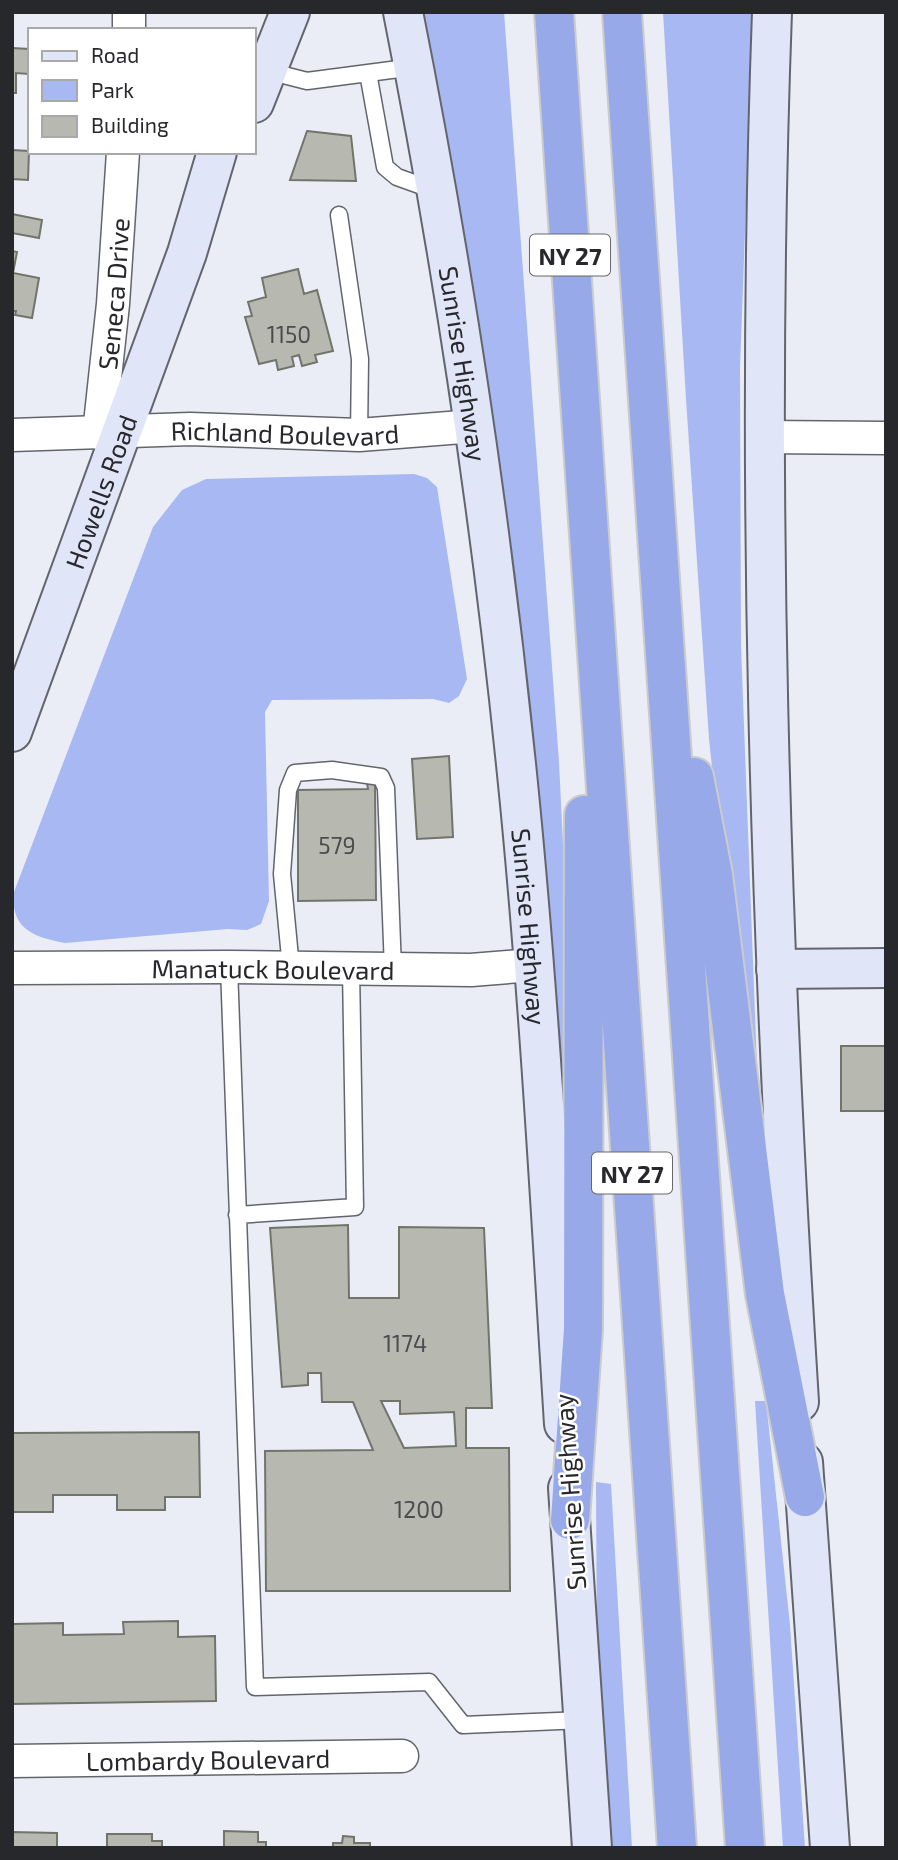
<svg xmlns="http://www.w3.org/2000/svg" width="898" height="1860" font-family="'Exo 2',sans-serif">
	<rect width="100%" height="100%" fill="#eaedf5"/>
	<!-- green -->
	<path fill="#a8b8f2" d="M415 12H504L559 762 569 969 568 1212Z
		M663 12H753L740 368 741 646 757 1068 744 1065 709 739 686 399Z
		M414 474 427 478 437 487 467 679 459 696 449 703 433 699 272 700 265 712 269 901 261 924 247 930 228 929 65 943C34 937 10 929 14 892L153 527 182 490 206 479Z
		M755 1401H766L790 1625 805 1848H783Z
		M596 1482 611 1484 632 1848H606L597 1660Z"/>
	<!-- building -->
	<path fill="#b7b9b1" stroke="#72746c" stroke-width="2" fill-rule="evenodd" d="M12 48 29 49V74L16 73V93H12Z
		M307 131 351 136 356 181 290 180Z
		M12 150 29 151 28 180 12 179Z
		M12 214 42 220 39 238 12 233Z
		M12 251 17 252 13 273 39 278 32 318 15 315 16 311H12Z
		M298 269 304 294 317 290 333 351 315 355 317 362 302 366 299 355 292 357 294 366 278 370 276 360 259 364 245 317 252 316 248 302 266 297 262 278Z
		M449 756 453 837 417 839 412 759Z
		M367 783H375L376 900 298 901V790L368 789Z
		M841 1046H886V1111H841Z
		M348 1225 349 1298H399V1227L484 1228 492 1408H466V1448H509L510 1591H266L265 1451 373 1450 353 1402H322L321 1373H308V1385L282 1387 270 1228ZM381 1401H400V1414L454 1412 456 1446 404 1448Z
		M199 1432 200 1497H165V1510H117V1495H53V1512H12V1433Z
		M178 1621V1637L215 1636 216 1701 12 1704V1624L63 1623V1635L124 1634 123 1622Z
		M224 1831 258 1832V1842H266V1848H224Z
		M12 1832 57 1833V1848H12Z
		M107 1834H152V1841H162V1848H107Z
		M343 1836 354 1837V1843H370V1848H327L333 1847V1843H342Z"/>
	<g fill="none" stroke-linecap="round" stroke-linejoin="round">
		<defs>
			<path id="lane" d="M268 71 307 81 414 67
				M368 73 385 167 397 177 436 191
				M339 215 360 359 359 435
				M229 967 255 1687 429 1682 463 1725 583 1720
				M291 968 282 874 288 790 295 773 332 770 381 777 386 788 393 969
				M237 1215 355 1207 351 969"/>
			<g id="street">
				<path d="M129 30V12"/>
				<path id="s1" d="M99 433 113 304 123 152"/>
				<path id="s2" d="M12 435 190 429 359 435 475 426"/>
				<path d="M764 437 886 438"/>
				<path id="s3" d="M12 968 229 967 471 970 533 965"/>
				<path id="s4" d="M12 1761 402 1756"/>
			</g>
			<g id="secondary">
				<path id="s5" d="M403 12C455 274 494 538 520 804 540 1010 551 1217 564 1424"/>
				<path d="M772 12C755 476 770 939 799 1402"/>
				<path d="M254 103 290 12"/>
				<path id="s6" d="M12 732 187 253 217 152"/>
				<path d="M776 969 886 968"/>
				<path d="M803 1462 830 1848"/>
				<path d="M568 1488 592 1848"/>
			</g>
			<path id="highway" d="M554 12 677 1848
				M622 12 745 1848
				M694 777 713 875 765 1294 805 1497
				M570 1520 583 1329 584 815"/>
		</defs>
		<!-- lane casing -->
		<use href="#lane" stroke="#63656c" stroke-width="19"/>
		<!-- street casing -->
		<use href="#street" stroke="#63656c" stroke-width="35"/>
		<!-- secondary casing -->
		<use href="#secondary" stroke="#63656c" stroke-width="42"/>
		<!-- highway casing -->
		<use href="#highway" stroke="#cbcbcc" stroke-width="42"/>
		<!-- lane -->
		<use href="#lane" stroke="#fff" stroke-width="16"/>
		<!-- street -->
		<use href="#street" stroke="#fff" stroke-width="32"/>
		<!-- secondary -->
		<use href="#secondary" stroke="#e0e5f8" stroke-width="38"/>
		<!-- highway -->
		<use href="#highway" stroke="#97a9e9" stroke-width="38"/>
	</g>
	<g text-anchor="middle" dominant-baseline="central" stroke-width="5" stroke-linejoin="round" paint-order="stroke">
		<!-- number labels -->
		<g font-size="23" fill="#4b4c4c">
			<text x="289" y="334">1150</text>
			<text x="337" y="845">579</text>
			<text x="405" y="1343">1174</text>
			<text x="419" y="1509">1200</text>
		</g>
		<!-- shield labels -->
		<g fill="#fff" stroke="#68686b" stroke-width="2">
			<rect x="530" y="234.5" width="80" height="41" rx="5"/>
			<rect x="592" y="1152.5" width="80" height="41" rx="5"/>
		</g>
		<g font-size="24" font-weight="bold" fill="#27282b">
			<text x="570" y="255">NY 27</text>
			<text x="632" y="1173">NY 27</text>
		</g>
		<!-- street labels -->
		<g font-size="26" fill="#27282b" stroke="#fff">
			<text stroke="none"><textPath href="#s1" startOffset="140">Seneca Drive</textPath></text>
			<text stroke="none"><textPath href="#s5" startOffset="357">Sunrise Highway</textPath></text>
			<text stroke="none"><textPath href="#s2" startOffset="273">Richland Boulevard</textPath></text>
			<text stroke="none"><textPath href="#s6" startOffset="256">Howells Road</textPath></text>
			<text stroke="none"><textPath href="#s5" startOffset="924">Sunrise Highway</textPath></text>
			<text stroke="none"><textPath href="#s3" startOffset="261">Manatuck Boulevard</textPath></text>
			<text transform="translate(569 1492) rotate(-94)">Sunrise Highway</text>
			<text stroke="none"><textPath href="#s4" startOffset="196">Lombardy Boulevard</textPath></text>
		</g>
	</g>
	<!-- border -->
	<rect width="898" height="1860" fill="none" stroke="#27282b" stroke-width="28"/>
	<!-- legend -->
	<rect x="28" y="28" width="228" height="126" fill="#ffffff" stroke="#a9a9aa" stroke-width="2"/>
	<rect x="42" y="51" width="35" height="10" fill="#e0e5f8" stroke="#a9a9aa" stroke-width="2"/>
	<text x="91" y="63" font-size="21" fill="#27282b">Road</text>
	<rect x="42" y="80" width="35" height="21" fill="#a8b8f2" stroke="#a9a9aa" stroke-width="2"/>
	<text x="91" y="98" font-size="21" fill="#27282b">Park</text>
	<rect x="42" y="116" width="35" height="21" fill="#b7b9b1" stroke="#a9a9aa" stroke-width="2"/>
	<text x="91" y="133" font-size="21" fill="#27282b">Building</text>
</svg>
